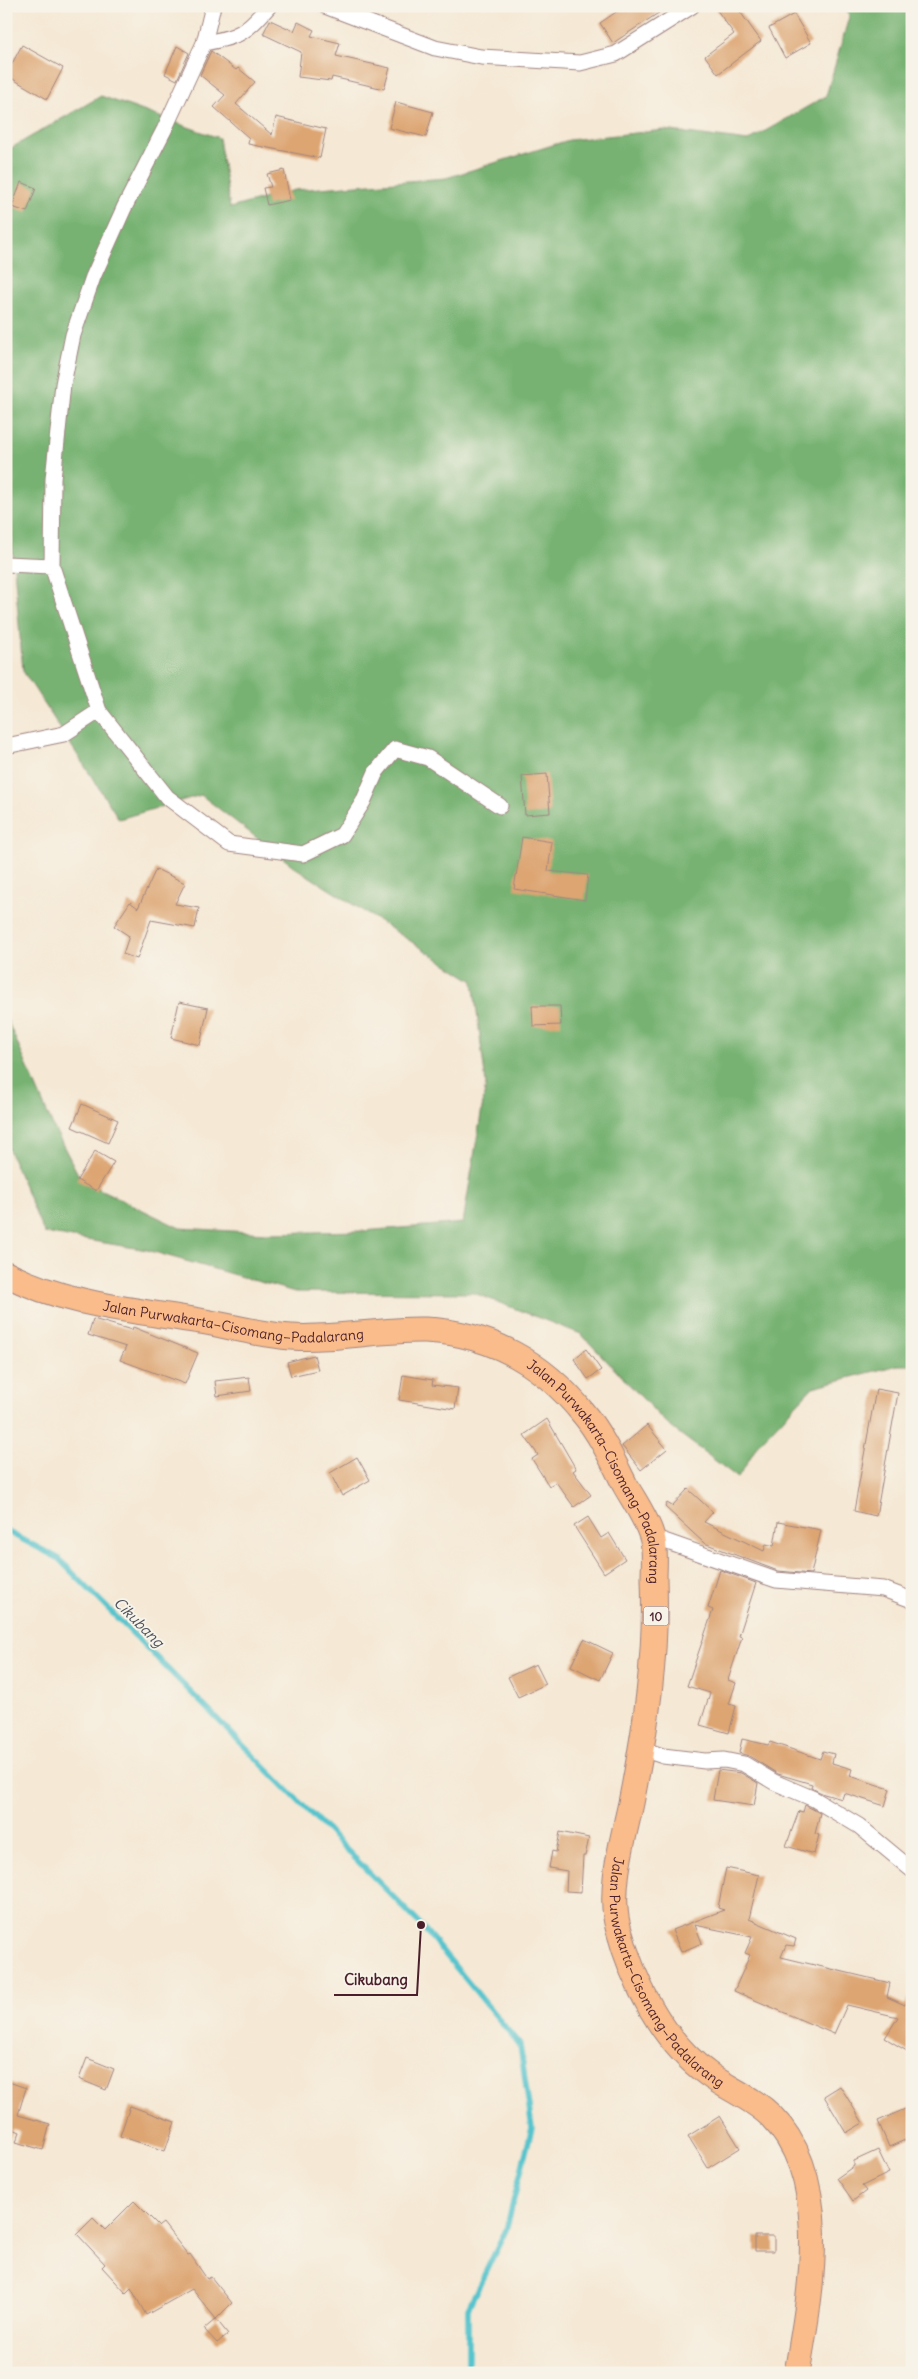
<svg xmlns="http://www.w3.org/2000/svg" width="918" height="2379" font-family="Delius,sans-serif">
	<rect width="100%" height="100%" fill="#f7f3e8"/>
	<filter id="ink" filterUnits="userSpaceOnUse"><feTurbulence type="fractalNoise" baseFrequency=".02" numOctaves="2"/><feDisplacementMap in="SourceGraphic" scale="10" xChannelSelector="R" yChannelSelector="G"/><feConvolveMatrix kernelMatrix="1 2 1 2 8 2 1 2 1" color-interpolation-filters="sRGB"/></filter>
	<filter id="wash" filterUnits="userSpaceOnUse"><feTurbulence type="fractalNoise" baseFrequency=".0096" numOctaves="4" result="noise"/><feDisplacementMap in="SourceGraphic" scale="20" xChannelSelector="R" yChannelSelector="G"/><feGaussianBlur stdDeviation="1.12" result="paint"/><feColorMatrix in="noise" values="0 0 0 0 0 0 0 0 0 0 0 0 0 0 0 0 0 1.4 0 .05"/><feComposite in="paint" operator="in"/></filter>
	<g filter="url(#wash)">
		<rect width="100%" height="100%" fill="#f5e8d4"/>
		<!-- forest -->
		<path fill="#77b272" stroke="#60684e" d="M847 6H912V1365H898L813 1387 759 1443 738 1478 667 1424 581 1334 474 1293 295 1292 147 1250 44 1233 6 1143V1017L52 1124 81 1180 180 1228 267 1233 362 1231 463 1223 486 1084 473 981 296 868 201 795 119 819 23 671 10 521 6 508V151L101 96 219 138 230 208 295 190 446 178 569 140 664 130 748 141 826 96 849 17Z"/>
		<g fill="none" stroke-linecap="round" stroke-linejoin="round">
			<!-- stream -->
			<path stroke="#56c4cd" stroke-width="5.5" d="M6 1531 58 1558 421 1925 520 2045 532 2128 506 2230 468 2308V2373"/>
		</g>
		<g id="blocks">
			<!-- building -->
			<path fill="#dda572" d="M625 6H669L613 43 600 23Z
				M714 6H736L761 41 718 74 705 56 734 34Z
				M794 14 811 43 785 58 769 28Z
				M270 20 294 31 298 22 314 30 311 36 340 43 336 56 390 68 384 89 332 77 331 81 298 77 301 52 263 34Z
				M22 45 63 68 47 99 6 75Z
				M177 46 189 53 177 80 165 74Z
				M211 51 236 70 238 68 255 82 236 104 272 135 276 117 326 129 320 158 248 144 249 138 214 107 225 95 200 75Z
				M396 102 433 112 426 137 389 128Z
				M284 170 290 200 267 205 263 188 271 187 267 174Z
				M21 182 36 188 27 212 12 207Z
				M547 774 550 813 525 815 522 776Z
				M522 837 552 842 548 871 588 875 585 900 514 889Z
				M156 869 185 883 175 904 199 908 195 928 151 920 137 959 123 954 129 936 114 926 130 902 138 908Z
				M179 1002 208 1008 200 1045 171 1038Z
				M532 1006H560L561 1025 533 1026Z
				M82 1104 118 1120 108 1143 72 1127Z
				M95 1151 114 1162 96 1191 77 1180Z
				M93 1319 132 1330 133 1327 198 1353 185 1384 120 1360 126 1347 88 1335Z
				M586 1349 601 1370 588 1379 574 1359Z
				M314 1355 318 1370 291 1376 287 1362Z
				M403 1375 433 1380 432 1385 458 1388 455 1409 399 1400Z
				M249 1377 251 1391 217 1396 215 1381Z
				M876 1389 898 1393 876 1516 854 1511Z
				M547 1419 576 1469 573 1471 591 1495 574 1507 556 1482 549 1486 532 1459 538 1455 524 1435Z
				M647 1425 667 1449 641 1470 622 1446Z
				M357 1457 370 1480 342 1496 330 1473Z
				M688 1489 713 1512 704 1522 764 1551 766 1544 774 1546 778 1522 821 1530 811 1574 778 1571 704 1543 665 1507 667 1503 672 1506Z
				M588 1517 601 1538 609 1533 625 1559 604 1573 574 1526Z
				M720 1570 756 1583 739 1636 742 1637 728 1680 736 1683 729 1704 736 1706 729 1733 700 1725 710 1693 687 1686 713 1610 708 1608Z
				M584 1639 613 1653 600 1680 571 1666Z
				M536 1664 546 1684 518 1697 508 1677Z
				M742 1739 768 1745 770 1742 820 1759 823 1751 834 1754 832 1763 852 1769 850 1776 890 1789 885 1806 844 1793 842 1799 824 1794 811 1788 812 1784 778 1774 749 1756 739 1753Z
				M718 1770 741 1773 758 1783 754 1806 713 1800Z
				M805 1805 820 1813 815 1834 819 1835 814 1854 786 1846 799 1811 803 1812Z
				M560 1832 589 1838 585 1856H583L581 1892 566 1891 567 1871 549 1868 552 1851 556 1852Z
				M726 1868 759 1875 749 1919 796 1939 794 1946 786 1945 781 1957 890 1983 887 1997 905 2005 912 1993V2054L885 2038 898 2017 847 2005 834 2034 734 1991 750 1955 745 1953 752 1937 695 1925 702 1943 681 1952 672 1930 724 1910 718 1908Z
				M87 2058 114 2069 106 2090 79 2079Z
				M6 2081 26 2088 18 2115 50 2124 43 2150 16 2142 20 2132 13 2129 9 2140 6 2139Z
				M840 2086 863 2123 846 2133 824 2096Z
				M130 2106 175 2122 165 2151 120 2136Z
				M912 2106V2137L889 2147 878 2121Z
				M720 2116 740 2148 708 2168 688 2136Z
				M878 2150 889 2173 862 2186 866 2191 853 2201 837 2178 854 2166V2161Z
				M134 2201 159 2226 163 2223 188 2255 190 2254 207 2279 211 2277 232 2303 216 2319 192 2289 146 2315 131 2288 126 2293 102 2267 105 2264 77 2234 93 2218 105 2230Z
				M755 2236H774V2251H755Z
				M216 2319 228 2334 217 2343 204 2329Z"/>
		</g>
	</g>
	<g filter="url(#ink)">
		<use href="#blocks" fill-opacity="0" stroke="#a08480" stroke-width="1"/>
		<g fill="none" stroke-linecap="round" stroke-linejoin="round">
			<defs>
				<path id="minor" d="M325 6 435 48 481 57 580 63 616 54 692 6
					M204 43C240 37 245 33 269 6
					M6 564 52 566
					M99 711 167 797 229 844 303 854 342 835 363 802 376 772 395 749 428 758 500 806
					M6 746 64 734 99 711 52 566 53 479 63 384 73 335 93 277 124 208 164 130 204 43 213 6
					M653 1537 776 1580 883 1589 912 1600
					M642 1749 663 1756 705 1761 724 1760 744 1764 774 1782 814 1799 859 1826 912 1870"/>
				<g id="trunk">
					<path id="s1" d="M6 1274C66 1305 135 1310 200 1321 231 1326 260 1335 291 1337 335 1340 380 1329 425 1330 490 1333 543 1363 583 1413 600 1433 613 1461 625 1485 634 1501 647 1519 652 1537 656 1549 654 1566 654 1579 657 1655 646 1728 631 1803 623 1840 608 1890 618 1927 633 1982 661 2040 708 2074 728 2089 753 2098 771 2116 834 2179 810 2295 797 2373"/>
				</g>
			</defs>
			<!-- minor casing -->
			<use href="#minor" stroke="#a08480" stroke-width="17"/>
			<!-- trunk casing -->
			<use href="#trunk" stroke="#a08480" stroke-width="27"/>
			<!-- minor -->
			<use href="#minor" stroke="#fff" stroke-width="15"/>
			<!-- trunk -->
			<use href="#trunk" stroke="#f9bc8a" stroke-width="25"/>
		</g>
	</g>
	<g text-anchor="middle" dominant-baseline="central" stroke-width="4" stroke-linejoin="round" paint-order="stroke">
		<!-- shield labels -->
		<rect fill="#f7f3e8" stroke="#7e5f64" stroke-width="1" x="643.5" y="1606.5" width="25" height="19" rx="4"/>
		<g font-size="12" font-weight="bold" fill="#4a1f2b">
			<text x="656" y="1616">10</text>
		</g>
		<!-- street labels -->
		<g font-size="14" fill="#4a1f2b" stroke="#f7f3e8">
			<text stroke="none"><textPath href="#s1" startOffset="234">Jalan Purwakarta–Cisomang–Padalarang</textPath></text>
			<text stroke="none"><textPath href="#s1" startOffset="669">Jalan Purwakarta–Cisomang–Padalarang</textPath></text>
			<text stroke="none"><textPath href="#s1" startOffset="1209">Jalan Purwakarta–Cisomang–Padalarang</textPath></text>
		</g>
		<!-- water labels -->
		<g font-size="15" font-style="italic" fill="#4e515c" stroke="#f7f3e8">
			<text transform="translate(139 1622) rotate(45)">Cikubang</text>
		</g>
	</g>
	<!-- callouts -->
	<path fill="none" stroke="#4a1f2b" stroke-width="2" d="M421 1925L417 1995H334"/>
	<circle fill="#4a1f2b" stroke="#f7f3e8" stroke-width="2" cx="421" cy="1925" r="5"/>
	<g font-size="15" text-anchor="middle" font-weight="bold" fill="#4a1f2b" stroke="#f7f3e8" stroke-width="4" stroke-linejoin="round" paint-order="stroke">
		<text x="376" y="1985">Cikubang</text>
	</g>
	<!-- margin -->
	<rect width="918" height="2379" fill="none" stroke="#f7f3e8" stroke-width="25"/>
</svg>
